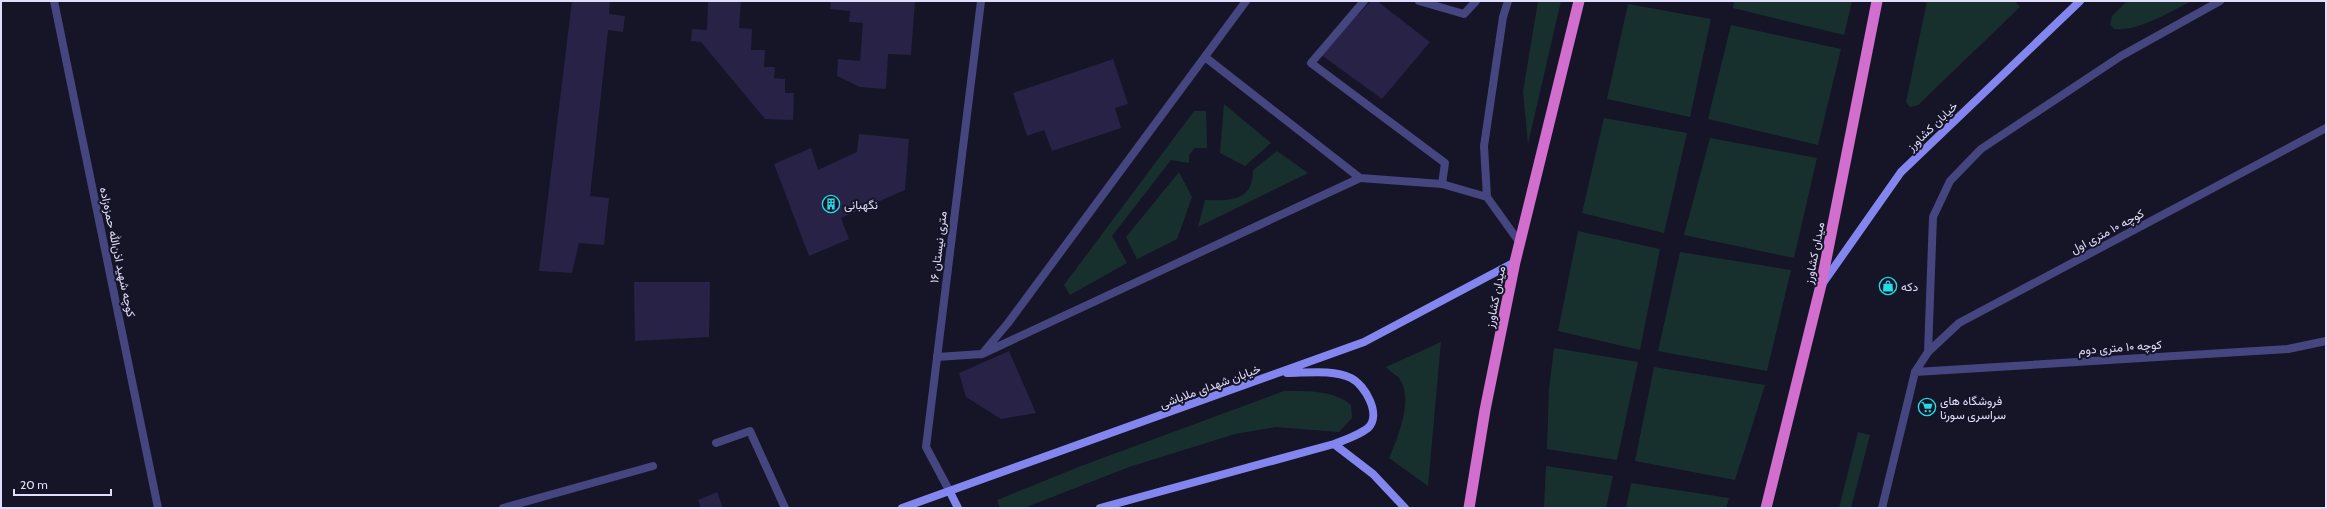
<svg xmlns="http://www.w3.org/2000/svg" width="2327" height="509" font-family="Cabin,Vazirmatn,sans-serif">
	<rect width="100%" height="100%" fill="#161427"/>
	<!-- green -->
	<path fill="#17302e" d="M1538 1H1561L1528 144 1523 92Z
		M1734 1H1852L1844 35 1733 8Z
		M1927 1H2015L2020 7 1918 105 1910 107 1906 102Z
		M2127 1H2192C2171 11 2138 32 2114 29L2110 24 2112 16Z
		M1628 4 1711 19 1690 117 1607 99Z
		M1731 25 1841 49 1818 145 1708 119Z
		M1224 104 1271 143 1245 166 1220 153Z
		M1194 111H1206L1207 148H1195L1189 155V163L1171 160 1112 236 1127 263 1070 295 1064 285Z
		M1604 118 1687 133 1664 233 1582 213Z
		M1710 138 1817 158 1794 258 1684 235Z
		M1277 151 1308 173 1198 227 1205 200C1231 201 1253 201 1253 170Z
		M1179 172 1192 197 1177 239 1137 259 1126 237Z
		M1578 231 1660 249 1640 350 1558 331Z
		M1680 252 1791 270 1767 371 1658 351Z
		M1441 342 1428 486 1389 458C1398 438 1415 396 1398 377 1394 374 1390 371 1386 367Z
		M1554 348 1638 362 1617 460 1547 449 1549 389Z
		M1654 367 1765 385 1735 480 1635 461Z
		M1284 391C1307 391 1334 390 1351 405L1352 418 1339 432 1276 427 1235 434 1129 467 1024 508H1000L997 500 1081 466Z
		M1858 432 1870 435 1851 508H1839Z
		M1546 466 1613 476 1606 508H1544Z
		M1631 483 1729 498 1726 508H1626Z"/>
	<!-- building -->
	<path fill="#272246" d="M572 1H610L609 14 625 16 623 32 608 30 590 196 609 198 604 245 579 243 572 273 539 271Z
		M708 1H741L739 28 752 29 751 50H765L764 67H775L774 78 785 79V93H794L793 120 765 119 701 42 691 41 692 29 707 30Z
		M831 1H915L911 55 888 54 886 89 860 87 837 76 838 59 860 61 863 23 849 22 850 11 830 9Z
		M1371 1H1377L1430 42 1382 99 1320 54Z
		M1113 59 1128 104 1115 108 1121 128 1052 151 1044 130 1027 136 1013 93Z
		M859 134 909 139 905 190 841 218 849 239 809 256 774 164 811 148 818 170 857 152Z
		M634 282H710L709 337 635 341Z
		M1009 351 1036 413 1001 419 966 397 959 373Z
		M717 492 723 508H701L698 500Z"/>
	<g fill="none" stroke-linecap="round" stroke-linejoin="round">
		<!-- service -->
		<path stroke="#454680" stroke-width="8" d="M1364 1 1311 63 1445 163 1442 184
			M1419 1 1464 14 1476 1"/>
		<!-- minor -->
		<path stroke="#454680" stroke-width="8" d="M54 1 158 508
			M1508 1 1503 17 1484 146 1487 197 1520 243
			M1205 57 1360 178
			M1928 352 1933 217 1950 181 1981 149 2121 56 2220 1
			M982 354 1360 178 1442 184 1487 197
			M937 357 982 354 1008 323 1246 1
			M1915 372 2288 349 2326 341
			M716 443 750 431 785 508
			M503 508 653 466
			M1882 508 1915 372 1928 352 1959 323 2326 128"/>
		<!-- tertiary -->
		<path stroke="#454680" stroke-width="8" d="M950 492 926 447 981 1"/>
		<!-- secondary -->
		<path stroke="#8286ee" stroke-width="8" d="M1823 283 1901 172 2080 1
			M1287 373C1306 373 1333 369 1351 378 1365 385 1382 415 1368 428 1359 435 1345 440 1334 444
			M950 492 958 508
			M902 508 1364 342 1515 262
			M1100 508 1334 444 1373 474 1405 508"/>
		<!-- trunk -->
		<path stroke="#d16ece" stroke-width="11" d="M1469 508 1485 410 1515 262 1579 1
			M1766 508 1821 285 1877 1"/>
	</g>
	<!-- icons -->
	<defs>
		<symbol id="building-ring" viewBox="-11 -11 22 22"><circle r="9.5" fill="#161427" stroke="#23dbe2" stroke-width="1.5"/><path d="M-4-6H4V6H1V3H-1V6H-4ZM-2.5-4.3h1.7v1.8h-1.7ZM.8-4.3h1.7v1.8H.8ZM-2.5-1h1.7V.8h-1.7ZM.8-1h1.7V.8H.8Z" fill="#23dbe2"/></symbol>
		<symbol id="shop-ring" viewBox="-11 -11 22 22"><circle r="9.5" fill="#161427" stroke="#23dbe2" stroke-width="1.5"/><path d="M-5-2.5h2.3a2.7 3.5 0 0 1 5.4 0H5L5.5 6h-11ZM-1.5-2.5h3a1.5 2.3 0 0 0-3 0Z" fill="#23dbe2"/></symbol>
		<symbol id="supermarket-ring" viewBox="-11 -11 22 22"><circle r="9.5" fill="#161427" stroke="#23dbe2" stroke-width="1.5"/><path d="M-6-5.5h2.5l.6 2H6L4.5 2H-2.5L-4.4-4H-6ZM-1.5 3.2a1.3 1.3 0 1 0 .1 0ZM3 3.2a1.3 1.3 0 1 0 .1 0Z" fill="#23dbe2"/></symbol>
	</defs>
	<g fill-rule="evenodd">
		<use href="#building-ring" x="821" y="194" width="20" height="20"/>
		<use href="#shop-ring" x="1878" y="276" width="20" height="20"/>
		<use href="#supermarket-ring" x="1917" y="397" width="20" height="20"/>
	</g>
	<g text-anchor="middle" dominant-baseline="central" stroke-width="4" stroke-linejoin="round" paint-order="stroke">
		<!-- street labels -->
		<g font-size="12" fill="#e0defb" stroke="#161427">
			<text transform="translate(1932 126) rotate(-44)">خیابان کشاورز</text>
			<text transform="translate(2107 231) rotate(-28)">کوچه ۱۰ متری اول</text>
			<text transform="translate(938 247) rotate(-83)">۱۶ متری نیستان</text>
			<text transform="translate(118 252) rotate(78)">کوچه شهید اذن‌الله حمزه‌زاده</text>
			<text transform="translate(1814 253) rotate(-79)">میدان کشاورز</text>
			<text transform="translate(1495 297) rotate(-79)">میدان کشاورز</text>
			<text transform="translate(2120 347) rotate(-4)">کوچه ۱۰ متری دوم</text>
			<text transform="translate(1210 386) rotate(-20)">خیابان شهدای ملاباشی</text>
		</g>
		<!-- poi labels -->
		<g font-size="12" fill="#e0defb" stroke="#161427" text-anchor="start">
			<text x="844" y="204">نگهبانی</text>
			<text x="1901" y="286">دکه</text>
			<text x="1940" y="400">فروشگاه های<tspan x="1940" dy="14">سراسری سورنا</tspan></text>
		</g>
	</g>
	<!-- border -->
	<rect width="2327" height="509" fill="none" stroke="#e0defb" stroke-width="4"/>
	<!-- scale -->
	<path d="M14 489v6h97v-6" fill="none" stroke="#e0defb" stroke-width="2"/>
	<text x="20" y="489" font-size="12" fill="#e0defb" stroke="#161427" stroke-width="3" paint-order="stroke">20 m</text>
</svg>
